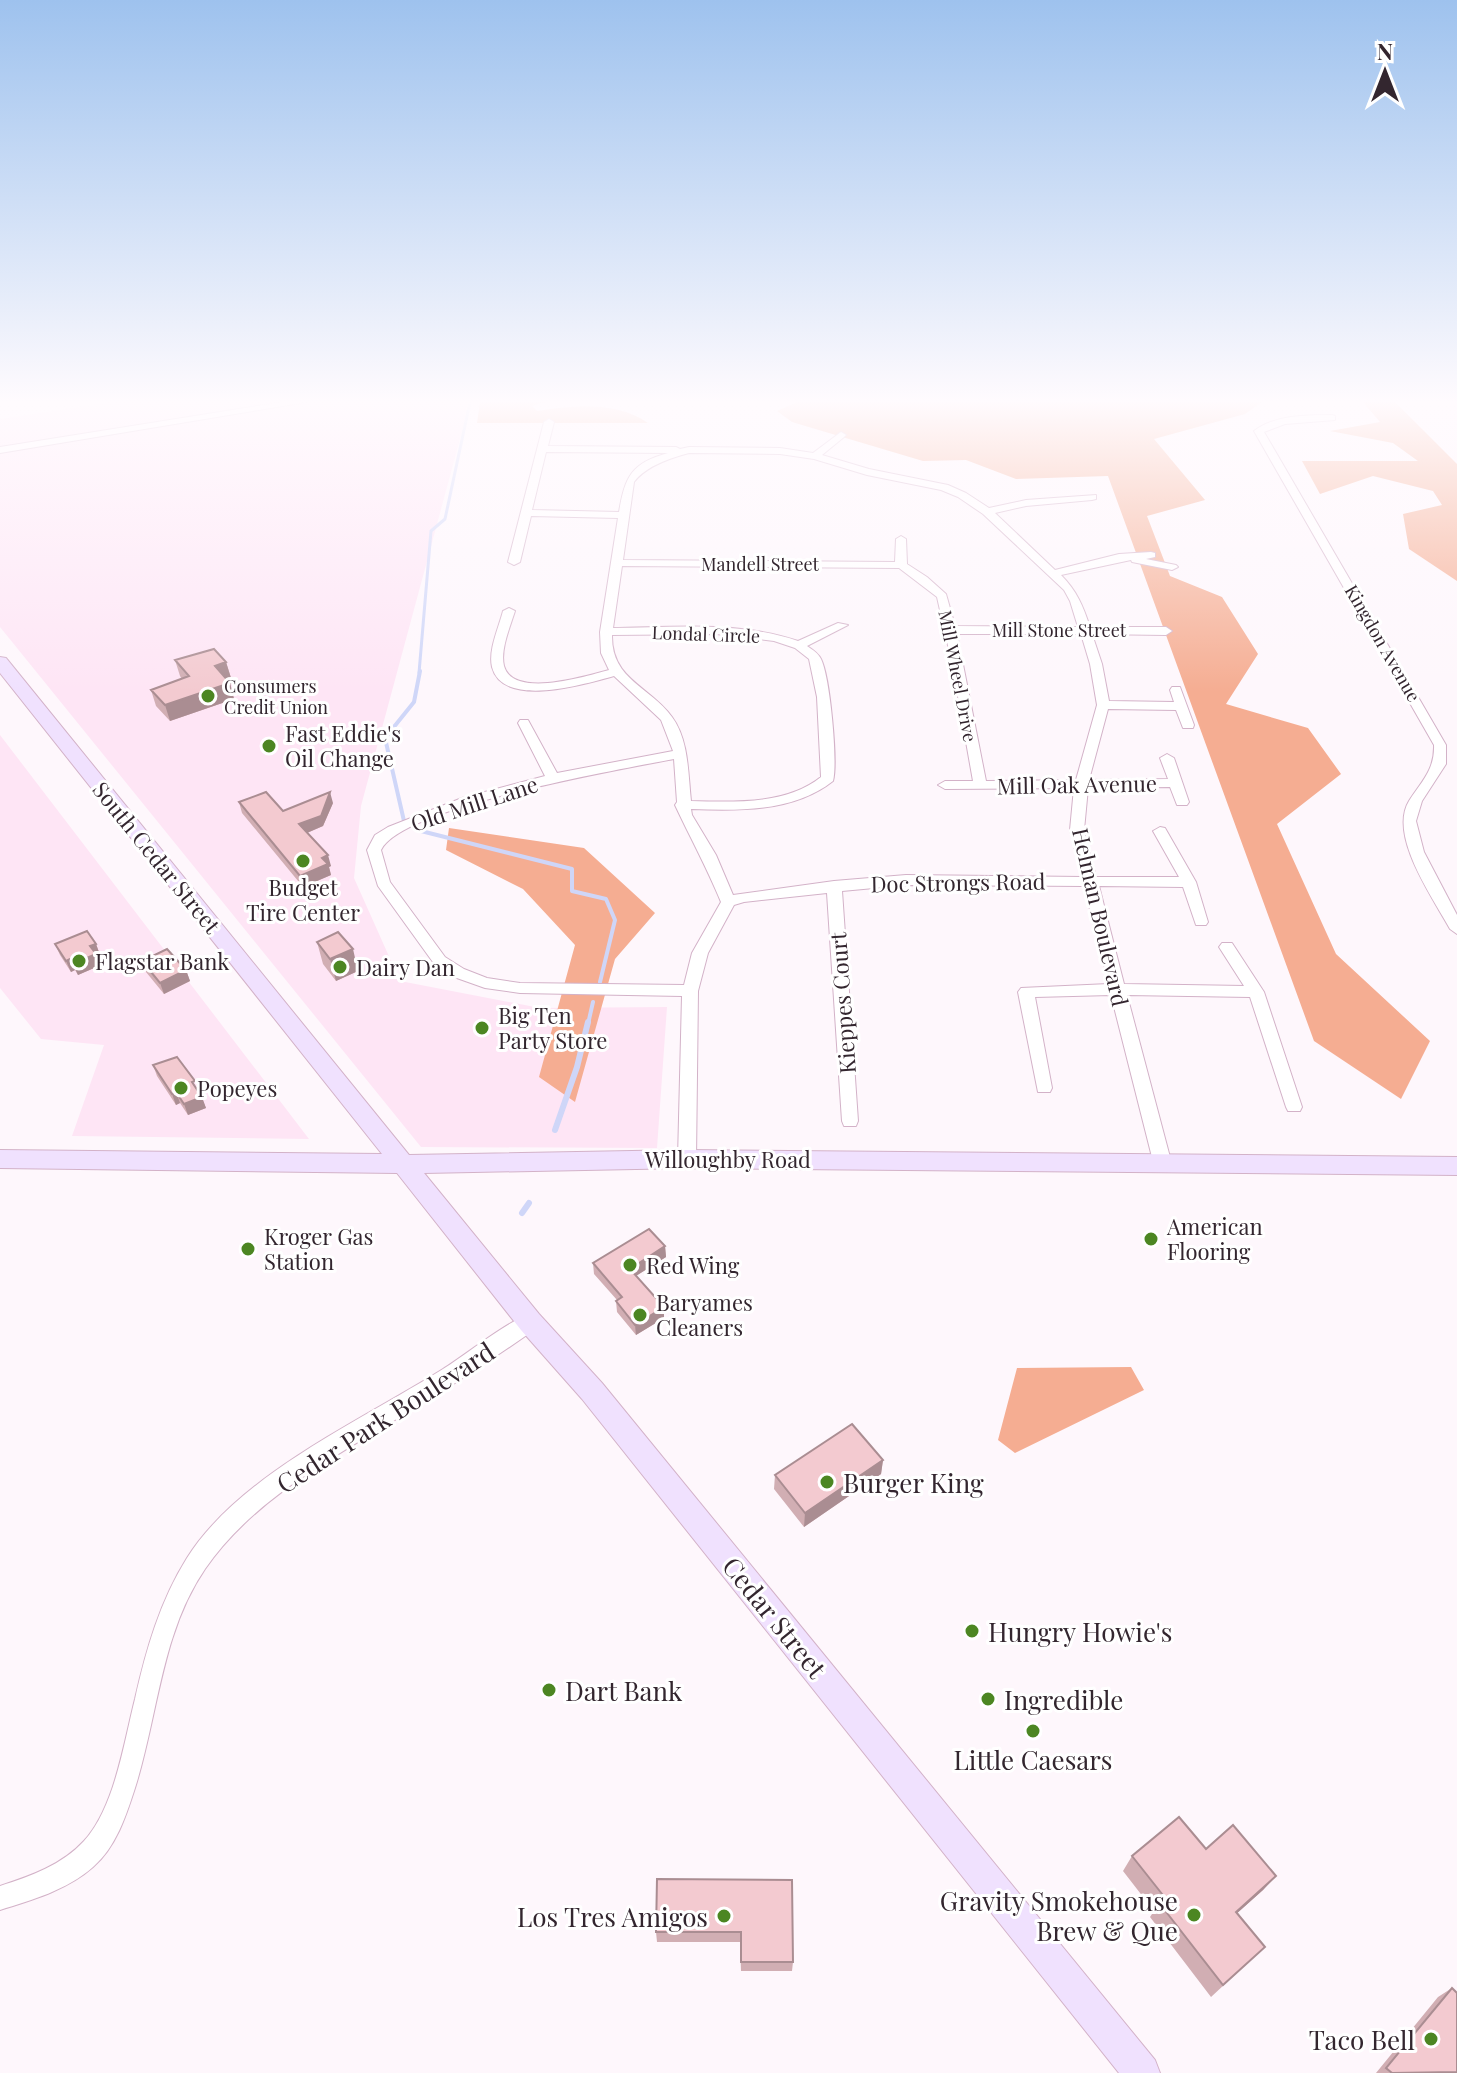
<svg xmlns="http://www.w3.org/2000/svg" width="1457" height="2073" font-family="'Playfair Display',serif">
	<rect width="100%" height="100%" fill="#fef7fc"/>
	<!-- built -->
	<path fill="#fee5f5" d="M112 402H467L464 424 361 806 354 878 400 981 540 1008 667 1007 657 1148 421 1147 0 627V419Z
		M0 735 309 1139 72 1136 104 1045 41 1039 0 988Z"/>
	<!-- forest -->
	<path fill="#f5ad92" d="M480 402H545L532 406 537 411C573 405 616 401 648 423H477Z
		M797 402H1262L1245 414 1154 439 1205 500 1147 516 1170 576 1222 597 1258 654 1226 704 1308 728 1341 774 1277 824 1336 954 1430 1041 1401 1099 1314 1041 1108 476 1016 479 966 460 923 461 792 422 777 411Z
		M1363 402H1395L1457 464V581L1409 549 1403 514 1442 505 1433 491 1373 476 1320 494 1302 461H1418L1393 443 1330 431 1380 422Z
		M449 828 584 848 655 913 615 959 575 1102 539 1077 575 945 523 889 446 850Z
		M1131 1367 1144 1390 1015 1453 998 1440 1017 1368Z"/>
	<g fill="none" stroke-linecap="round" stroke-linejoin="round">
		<!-- stream-far2 -->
		<path stroke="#cfd6f8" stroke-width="3" d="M419 673 431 531 445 519 470 402"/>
		<!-- stream-far1 -->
		<path stroke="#cfd6f8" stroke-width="4" d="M404 821 385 738 414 702 420 671
			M417 830 572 869V891L606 899 615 920 600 982
			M588 1024 593 1002"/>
		<!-- stream -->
		<path stroke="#cfd6f8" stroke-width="6" d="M555 1130 577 1067 588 1022
			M522 1213 529 1203"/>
		<defs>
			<path id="street" d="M283 402H307L0 453V447Z
				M1332 415 1335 416V420L1285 424 1264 432 1446 745V764L1422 801 1416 821 1424 852 1457 915V934L1450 929C1433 898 1388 835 1409 801 1421 782 1435 770 1434 745L1254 431C1275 415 1306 415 1332 415Z
				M549 419 554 422 548 446 676 447 680 449 689 447 780 448 813 453 841 432 846 435 844 437 822 455 869 469 948 485 966 493 989 508 1026 500 1096 495V499L1092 500 1026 506 995 513 1055 570 1119 554 1151 552 1155 553V557L1146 559 1176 565 1178 567 1172 570 1132 562 1131 560 1061 575C1077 591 1083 606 1090 627H1166L1172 631 1166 635 1092 634 1102 664 1109 701 1174 702 1170 690 1172 687H1180L1194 725 1193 728H1183L1176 710 1108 709 1089 780 1168 779 1160 758 1167 754 1174 758 1189 802 1187 805H1177L1170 787 1088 788 1084 830 1096 877H1179L1153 831 1160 827 1165 828 1196 882 1208 922 1206 925H1196L1183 887 1099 886 1124 984 1244 986 1219 947 1222 943H1232L1264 992 1302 1107 1300 1111H1288L1286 1107 1250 997 1127 995 1171 1161 1168 1166H1156L1153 1161 1111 995 1035 997 1052 1088 1050 1092H1038L1018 992 1021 988 1109 984 1084 886 906 885 842 891 858 1121 856 1126H844L842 1121 827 893 744 902 734 905 708 953 698 991 696 1159 693 1164H681L678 1159 682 996 520 993 485 988 454 977 435 965 378 886 367 850 375 835 388 827 462 798 545 776 518 723 520 720H528L557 773 673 751 661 720 614 676C585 684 503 709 492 667 488 650 499 627 503 611L509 608 515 611C510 627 500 650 504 666 513 699 587 676 609 670L601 653 600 632 618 518 531 516 520 562 514 565 508 562 544 422ZM546 452 668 453C631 463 625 477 619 512L532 510ZM689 453 780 454 814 459 867 475 941 490 958 497 983 514 1064 590 1070 601 1078 627 955 626 946 594 927 577 907 564 906 539 901 536 896 539 895 562 623 560 634 482C646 466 670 458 689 453ZM622 566 899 568 937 597 952 663 973 781H945L938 785 945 789 1074 788 1070 830 1082 877 906 875 834 881 733 895 716 855 692 815 691 809C739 811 794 812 833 781 838 763 830 677 821 659 818 653 813 650 807 646L848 625 838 623 798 641C739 621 675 627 613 628ZM716 634 774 641 795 648 809 659 817 697 821 777C786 805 734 802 691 801 688 774 689 740 672 717 650 686 611 680 612 635ZM957 634H1081L1090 664 1097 705 1076 780 986 781ZM674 759 677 802 675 805C690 837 707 868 721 902L692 953 684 985 520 983 487 978 464 969 445 957 390 882 381 850C402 807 622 769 674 759Z
				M530 1314 537 1316 539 1322 537 1328C494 1358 450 1387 405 1414 334 1457 253 1499 205 1569 161 1633 158 1716 135 1788 126 1816 116 1847 93 1867 67 1890 32 1900 0 1910V1886C31 1876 62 1865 84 1841 115 1807 124 1742 135 1699 146 1650 160 1601 187 1558 239 1475 362 1420 443 1369 467 1354 506 1322 530 1314Z"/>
			<path id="secondary" d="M0 657 6 658 409 1155 687 1150 1457 1157V1175L687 1168 424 1173 539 1314 602 1383 1155 2060 1160 2073H1119L582 1399 521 1330 397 1173 0 1168V1150L382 1154 0 673Z"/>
		</defs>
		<!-- street casing -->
		<use href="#street" stroke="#d3b2c8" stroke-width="2"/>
		<!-- secondary casing -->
		<use href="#secondary" stroke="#d3b2c8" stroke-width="2"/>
		<!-- street -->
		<use href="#street" fill="#fff" fill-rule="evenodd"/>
		<!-- secondary -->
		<use href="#secondary" fill="#f0e1fe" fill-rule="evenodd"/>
	</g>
	<!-- wall -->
	<path fill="#d1aeb3" d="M175 660 226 662 231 678 227 680 230 683 234 699 170 721 156 706 151 690 182 679 180 676Z
		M239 802 283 811 333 803 323 826 307 833 331 866 329 867 331 875 303 887 242 813Z
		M317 942 358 971 336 981 323 964Z
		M55 944H96L100 955 97 956 101 965 78 975 75 970 71 972 60 955Z
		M142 961 186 970 190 981 164 994 146 972Z
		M153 1065 199 1092 206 1108 188 1115 180 1103 176 1105 157 1076Z
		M665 1246 666 1257 636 1276 664 1318 636 1335 617 1312 616 1301 617 1300 594 1274 593 1263Z
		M883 1460 881 1474 804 1527 774 1489 775 1475Z
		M1206 1849 1276 1876 1263 1890 1237 1913 1265 1947 1211 1997 1150 1917 1154 1911 1123 1871 1132 1856Z
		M657 1879 793 1962 792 1971H741L740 1942H657L656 1932Z
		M1452 1988 1456 2073H1376L1438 1997Z"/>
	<!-- shaded-wall -->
	<path fill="#aa8d92" d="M226 662 231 678 220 682 215 666Z
		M230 683 234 699 170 721 165 705Z
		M330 792 333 803 323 826 302 835 299 824Z
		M328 855 331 866 329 867 331 875 303 887 300 876 322 858Z
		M96 944 100 955 97 956 101 965 78 975 73 964 90 946Z
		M353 949 358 971 336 981 330 959Z
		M70 959 75 970 71 972 66 961Z
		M186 970 190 981 164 994 160 983Z
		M176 1092 180 1103 176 1105 172 1094Z
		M202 1097 206 1108 188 1115 184 1104Z
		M665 1246 666 1257 631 1279 630 1269Z
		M664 1307V1318L636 1335 635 1325Z
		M883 1460 881 1474 804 1527 805 1513Z
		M1276 1876 1263 1890 1224 1925 1236 1912Z"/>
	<!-- building -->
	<path fill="#f3cad0" stroke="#aa8d92" stroke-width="2" d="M214 649 226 662 215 666 230 683 165 705 151 690 189 676 175 660Z
		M266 792 283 811 330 792 321 816 299 824 328 855 322 858 328 864 300 876 239 802Z
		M87 931 96 944 90 946 96 954 73 964 70 959 66 961 55 944Z
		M338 932 353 949 330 959 317 942Z
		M167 949 186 970 160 983 142 961Z
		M177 1057 195 1081 192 1082 202 1097 184 1104 176 1092 172 1094 153 1065Z
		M649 1229 665 1246 630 1269 664 1307 635 1325 616 1301 622 1297 593 1263Z
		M852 1424 883 1460 805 1513 775 1475Z
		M1179 1817 1206 1849 1233 1825 1276 1876 1236 1912 1265 1947 1223 1985 1160 1904 1166 1899 1132 1856Z
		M657 1879 792 1880 793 1962H741V1932H656Z
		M1452 1988 1457 1993V2072L1392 2073 1386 2068Z"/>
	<!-- sky -->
	<linearGradient id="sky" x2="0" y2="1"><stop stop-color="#9ec2ee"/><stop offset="0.58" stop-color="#fffbfe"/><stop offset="1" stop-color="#fffbfe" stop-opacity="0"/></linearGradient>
	<rect width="1457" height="692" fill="url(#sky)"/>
	<!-- markers -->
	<g fill="#4c8622" stroke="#fff" stroke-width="3">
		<circle cx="208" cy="696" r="8"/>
		<circle cx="269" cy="746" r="8"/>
		<circle cx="303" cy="861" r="8"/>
		<circle cx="79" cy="961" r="8"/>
		<circle cx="340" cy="967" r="8"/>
		<circle cx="482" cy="1028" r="8"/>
		<circle cx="181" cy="1088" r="8"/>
		<circle cx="1151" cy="1239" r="8"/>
		<circle cx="248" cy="1249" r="8"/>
		<circle cx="630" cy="1265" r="8"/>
		<circle cx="640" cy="1315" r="8"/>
		<circle cx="827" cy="1482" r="8"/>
		<circle cx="972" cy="1631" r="8"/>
		<circle cx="549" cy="1690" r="8"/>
		<circle cx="988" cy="1699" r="8"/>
		<circle cx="1033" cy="1731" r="8"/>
		<circle cx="1194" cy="1915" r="8"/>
		<circle cx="724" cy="1916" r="8"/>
		<circle cx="1431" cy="2039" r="8"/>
	</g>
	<g text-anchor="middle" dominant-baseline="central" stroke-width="6" stroke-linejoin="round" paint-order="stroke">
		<!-- far-street labels -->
		<g font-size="18" fill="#33262f" stroke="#fff">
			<text x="760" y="564">Mandell Street</text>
			<text x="1059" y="630">Mill Stone Street</text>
			<text transform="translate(706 634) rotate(2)">Londal Circle</text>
			<text transform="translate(1383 643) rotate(60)">Kingdon Avenue</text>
			<text transform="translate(958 676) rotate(79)">Mill Wheel Drive</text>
		</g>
		<!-- far-poi labels -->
		<g font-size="18" fill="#33262f" stroke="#fff" text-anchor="start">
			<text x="224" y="686">Consumers<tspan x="224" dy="21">Credit Union</tspan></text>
		</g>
		<!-- poi labels -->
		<g font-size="22" fill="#33262f" stroke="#fff" text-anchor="start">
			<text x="285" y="733">Fast Eddie's<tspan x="285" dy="25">Oil Change</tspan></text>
			<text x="303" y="887" text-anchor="middle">Budget<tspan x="303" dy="25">Tire Center</tspan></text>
			<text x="95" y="961">Flagstar Bank</text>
			<text x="356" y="967">Dairy Dan</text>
			<text x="498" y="1015">Big Ten<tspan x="498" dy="25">Party Store</tspan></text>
			<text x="197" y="1088">Popeyes</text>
			<text x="1167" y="1226">American<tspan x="1167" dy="25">Flooring</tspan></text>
			<text x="264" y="1236">Kroger Gas<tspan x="264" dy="25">Station</tspan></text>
			<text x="646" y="1265">Red Wing</text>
			<text x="656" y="1302">Baryames<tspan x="656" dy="25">Cleaners</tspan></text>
		</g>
		<!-- street labels -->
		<g font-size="22" fill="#33262f" stroke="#fff">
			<text transform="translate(1077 784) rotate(-1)">Mill Oak Avenue</text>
			<text transform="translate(474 803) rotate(-18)">Old Mill Lane</text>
			<text transform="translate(157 857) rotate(51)">South Cedar Street</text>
			<text transform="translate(958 882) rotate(-1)">Doc Strongs Road</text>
			<text transform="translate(1101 917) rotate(77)">Helman Boulevard</text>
			<text transform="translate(842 1003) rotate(-94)">Kieppes Court</text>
			<text x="728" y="1159">Willoughby Road</text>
		</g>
		<!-- near-street labels -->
		<g font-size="26" fill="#33262f" stroke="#fff">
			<text transform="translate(385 1417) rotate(-33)">Cedar Park Boulevard</text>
			<text transform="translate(775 1617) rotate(51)">Cedar Street</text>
		</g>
		<!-- near-poi labels -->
		<g font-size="26" fill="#33262f" stroke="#fff" text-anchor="start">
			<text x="843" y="1482">Burger King</text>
			<text x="988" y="1631">Hungry Howie's</text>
			<text x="565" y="1690">Dart Bank</text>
			<text x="1004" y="1699">Ingredible</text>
			<text x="1033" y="1759" text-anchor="middle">Little Caesars</text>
			<text x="1178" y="1900" text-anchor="end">Gravity Smokehouse<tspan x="1178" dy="30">Brew &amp; Que</tspan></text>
			<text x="708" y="1916" text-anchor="end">Los Tres Amigos</text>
			<text x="1415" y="2039" text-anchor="end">Taco Bell</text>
		</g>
	</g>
	<!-- north arrow -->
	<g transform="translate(1385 72)" stroke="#ffffff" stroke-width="6" paint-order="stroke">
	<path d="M0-6L14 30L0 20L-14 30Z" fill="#33262f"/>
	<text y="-12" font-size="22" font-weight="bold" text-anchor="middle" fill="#33262f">N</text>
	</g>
</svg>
